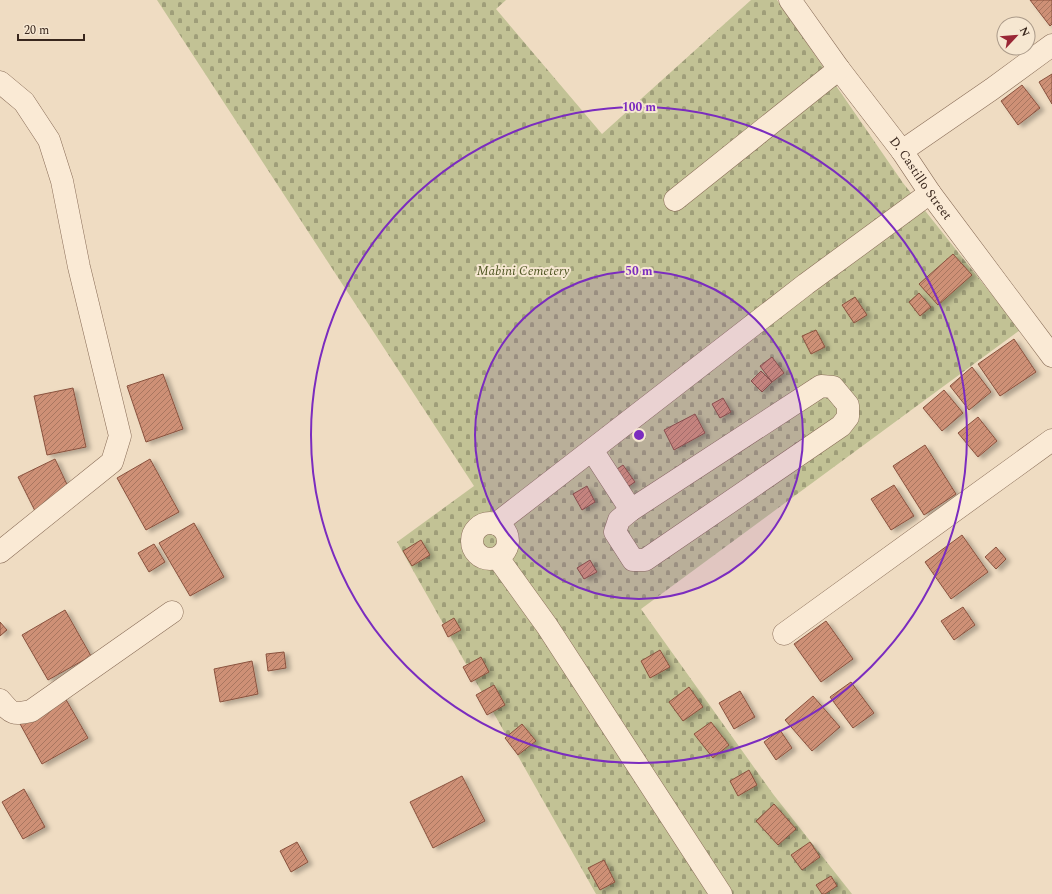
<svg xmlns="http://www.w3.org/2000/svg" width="1052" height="894" font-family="Spectral,serif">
	<defs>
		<pattern id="cemetery-stones" width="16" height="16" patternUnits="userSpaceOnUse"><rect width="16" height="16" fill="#c2c295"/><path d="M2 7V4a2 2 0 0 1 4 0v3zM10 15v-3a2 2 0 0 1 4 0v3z" fill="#9f9e79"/></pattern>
		<pattern id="building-hatch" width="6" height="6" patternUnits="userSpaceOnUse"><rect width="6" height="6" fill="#ce9076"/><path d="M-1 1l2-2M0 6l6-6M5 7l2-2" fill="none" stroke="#a87660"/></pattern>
		<filter id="shadow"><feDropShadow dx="4.5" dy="2.5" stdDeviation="2" flood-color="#0004"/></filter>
	</defs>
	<rect width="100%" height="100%" fill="#efdcc2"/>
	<!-- cemetery -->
	<path fill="url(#cemetery-stones)" d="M157 0H506L496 9 602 134 751 0H777L903 183 1020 330 641 609 773 794 852 894H596L397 542 474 486Z"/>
	<!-- building -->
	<path fill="url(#building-hatch)" stroke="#89523e" filter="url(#shadow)" d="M1030 0H1052V24L1050 26Z
		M1052 74V104L1039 82Z
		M1022 85 1040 108 1018 125 1001 101Z
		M953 254 972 275 938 305 919 284Z
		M919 293 931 307 920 316 909 302Z
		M855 297 867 315 854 323 842 305Z
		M816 330 825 347 811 354 802 336Z
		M1014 339 1036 372 1000 396 978 364Z
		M772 357 784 373 772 382 760 366Z
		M972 367 991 392 969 410 950 386Z
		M761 371 772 382 762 392 751 381Z
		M163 374 183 429 146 442 127 386Z
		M73 388 86 447 47 455 34 396Z
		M944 390 963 413 942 431 923 408Z
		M723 398 731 412 720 418 712 404Z
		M695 414 705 433 674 450 664 430Z
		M978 417 997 441 978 457 958 433Z
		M925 445 956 494 924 515 893 466Z
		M55 459 71 493 35 511 18 477Z
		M150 459 179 512 146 530 117 478Z
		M623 465 635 482 626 488 614 471Z
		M894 485 914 516 891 530 871 499Z
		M587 486 595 502 582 510 573 494Z
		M194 523 224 577 190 596 159 543Z
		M962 535 988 572 951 599 925 562Z
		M421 540 430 555 412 566 403 551Z
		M154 544 165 562 149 572 138 553Z
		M996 547 1006 559 996 569 985 557Z
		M590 560 597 572 584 579 577 568Z
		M963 607 975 625 954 640 941 621Z
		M65 610 91 656 48 680 22 635Z
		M454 618 461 630 448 637 442 625Z
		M826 621 853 659 821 682 794 644Z
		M0 622 7 630 0 636Z
		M660 650 670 667 650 678 641 661Z
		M284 652 286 668 268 671 266 654Z
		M481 657 489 672 471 682 463 667Z
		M252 661 258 694 220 702 214 669Z
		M851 682 874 713 853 728 830 697Z
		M494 685 505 705 487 715 476 695Z
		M689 687 703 707 683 721 669 702Z
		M740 691 755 717 734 729 719 703Z
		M64 696 88 738 42 764 19 722Z
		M813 696 840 727 812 751 785 720Z
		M711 722 729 745 713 758 694 734Z
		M522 724 536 741 518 755 505 738Z
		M780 730 792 748 776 760 764 742Z
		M749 770 757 785 738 796 730 781Z
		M462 776 485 821 433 848 410 802Z
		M24 789 45 827 23 839 2 802Z
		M774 804 796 829 778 845 756 821Z
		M297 842 308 862 291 872 280 851Z
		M810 842 820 857 802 870 791 855Z
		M604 860 615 882 600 890 588 868Z
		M831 876 837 886 825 894H822L816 885Z"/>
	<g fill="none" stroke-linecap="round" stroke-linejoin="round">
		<defs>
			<g id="minor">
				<path id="s1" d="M790 0 839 69 902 151 930 193 1052 356"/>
				<path d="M0 82 24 102 49 140 62 181 79 267 120 436 112 462 0 552"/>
				<path d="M902 151 992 89 1052 45"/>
				<path d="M675 200 839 69"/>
				<path d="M821 386 833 387 848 405V417L841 426 645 560H633L615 532 619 520 631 510Z"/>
				<path d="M592 450 631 510"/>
				<circle cx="490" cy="541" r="18"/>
				<path d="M496 524 806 284 930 193"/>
				<path d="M498 558 547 626 721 894"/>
				<path d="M784 634 1052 440"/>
				<path d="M0 700C12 714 12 715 31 711L172 612"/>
			</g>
		</defs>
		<!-- minor casing -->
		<use href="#minor" stroke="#896d58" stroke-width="23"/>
		<!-- minor -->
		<use href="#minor" stroke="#faead5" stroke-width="22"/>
	</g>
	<!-- distance rings -->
	<circle cx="639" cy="435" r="164" fill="#7b2cbf" fill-opacity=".12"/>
	<g fill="none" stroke="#7b2cbf" stroke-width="2">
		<circle cx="639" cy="435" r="164"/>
		<circle cx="639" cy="435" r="328"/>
	</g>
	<g text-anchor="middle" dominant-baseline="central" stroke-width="4" stroke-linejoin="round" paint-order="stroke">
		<!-- street labels -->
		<g font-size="13" fill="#39271d" stroke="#f6e7d1">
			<text stroke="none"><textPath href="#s1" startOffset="221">D. Castillo Street</textPath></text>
		</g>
		<!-- park labels -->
		<g font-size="13" font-style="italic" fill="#4f5623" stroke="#f6e7d1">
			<text x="523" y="271">Mabini Cemetery</text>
		</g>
	</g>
	<circle cx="639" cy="435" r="6" fill="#7b2cbf" stroke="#f6e7d1" stroke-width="2"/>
	<g font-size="12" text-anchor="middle" font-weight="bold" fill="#7b2cbf" stroke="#f6e7d1" stroke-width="4" stroke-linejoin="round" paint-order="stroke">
		<text x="639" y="111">100 m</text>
		<text x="639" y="275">50 m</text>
	</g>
	<!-- north arrow -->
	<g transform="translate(1016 36) rotate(64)"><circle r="19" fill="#f6e7d1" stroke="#aa9a89"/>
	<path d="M0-3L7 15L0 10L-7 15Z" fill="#9a2736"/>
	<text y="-6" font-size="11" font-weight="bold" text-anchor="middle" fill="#39271d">N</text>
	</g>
	<!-- scale -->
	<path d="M18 34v6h66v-6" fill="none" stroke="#39271d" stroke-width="2"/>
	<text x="24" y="34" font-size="12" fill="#39271d" stroke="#f6e7d1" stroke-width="3" paint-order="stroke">20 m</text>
</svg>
